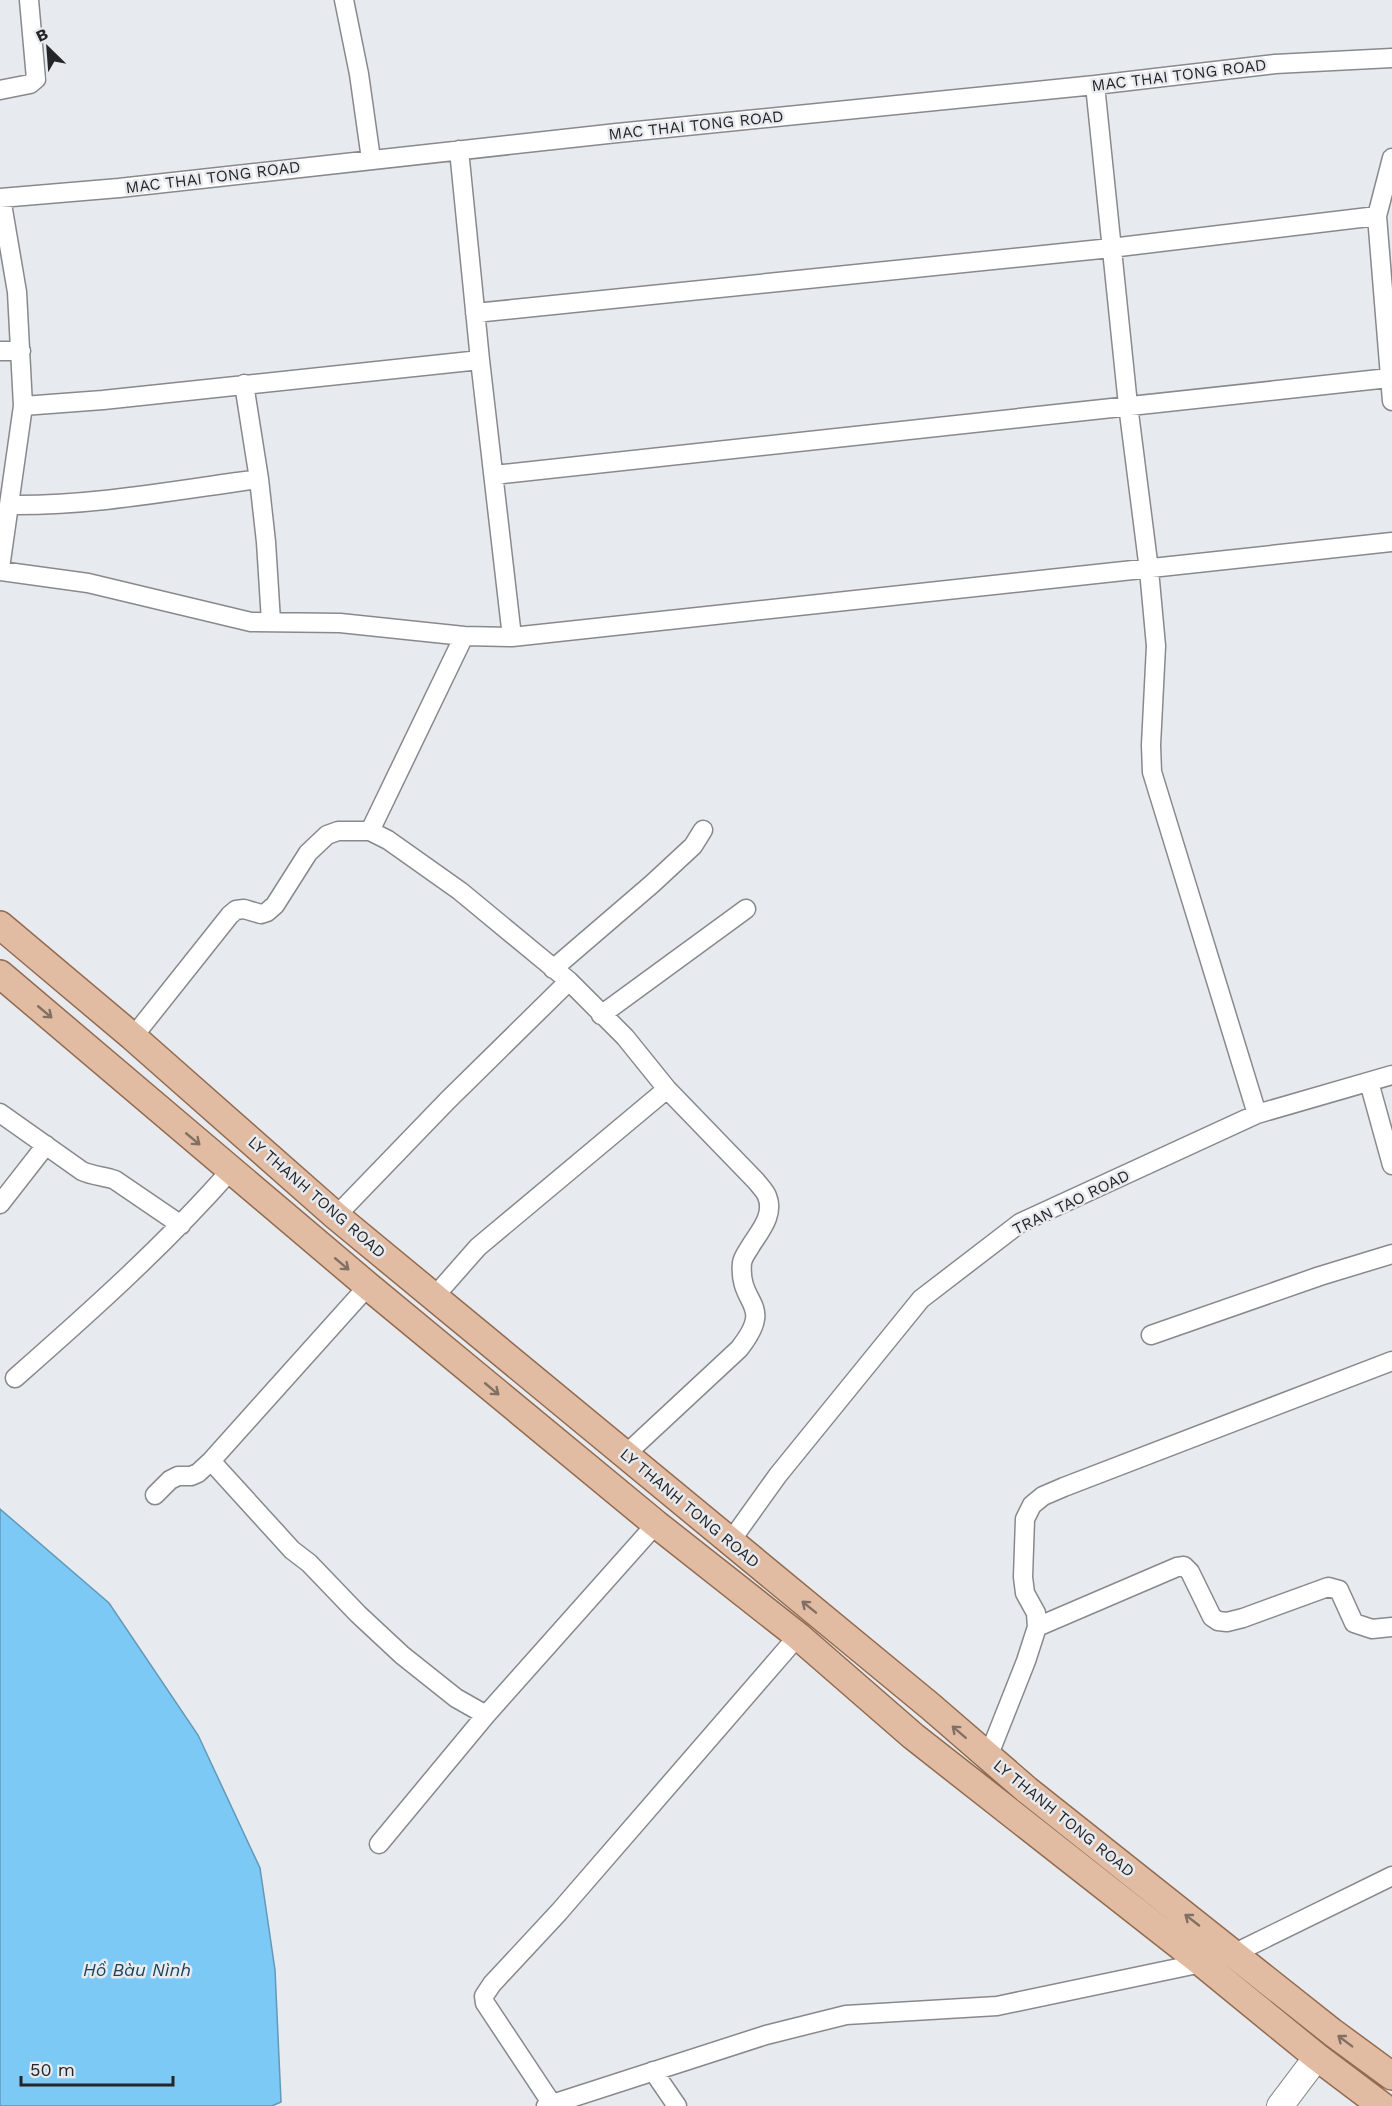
<svg xmlns="http://www.w3.org/2000/svg" width="1392" height="2106" font-family="'Work Sans',sans-serif">
	<rect width="100%" height="100%" fill="#e7eaee"/>
	<!-- water -->
	<path fill="#7dc9f6" stroke="#6298b8" stroke-width="1.5" d="M0 1509 109 1603 198 1735 260 1868 275 1970 281 2102 272 2106H0Z"/>
	<g fill="none" stroke-linecap="round" stroke-linejoin="round">
		<defs>
			<path id="street" d="M344 0 359 74 371 159
				M1095 85 1128 405 1149 570 1156 646 1151 745 1152 772 1257 1114
				M0 90 30 84 36 79 29 0
				M459 150 480 360 512 637
				M1392 158 1377 216 1392 401
				M0 198 119 188 617 133 1095 85 1275 64 1392 58
				M475 313 1111 248 1377 216
				M0 351H21
				M244 384 259 479 266 542 271 621
				M23 406 103 400 480 360
				M494 475 1389 378
				M10 505C93 506 177 490 259 479
				M0 568 23 406 17 292 1 198
				M0 571 88 583 251 622 340 623 464 636 512 637 1392 542
				M370 831 464 636
				M553 969 652 884 693 846 703 830
				M601 1015 746 909
				M133 1037 230 915 236 910 244 909 261 914 267 912 275 905 308 853 327 835 338 831H370L388 840 460 891 569 981 625 1037 667 1089 756 1181C760 1186 765 1191 767 1196 775 1215 759 1232 750 1247 747 1252 743 1257 742 1263 738 1307 776 1302 739 1349L625 1455
				M1369 1082 1392 1165
				M0 1113 82 1171C93 1176 104 1176 115 1180L181 1225
				M0 1204 46 1145
				M336 1216 448 1100 569 981
				M434 1297 478 1247 667 1089
				M1151 1335 1320 1276 1392 1254
				M15 1378C90 1312 164 1246 230 1171
				M211 1461 292 1550 309 1563 358 1614 402 1655 456 1698 486 1715
				M155 1495 170 1480 178 1476H191L198 1473 211 1461 368 1286
				M730 1542 778 1475 921 1299 1020 1223 1257 1114 1392 1075
				M1037 1627 1177 1567 1184 1566 1190 1572 1212 1617 1218 1621 1227 1622 1243 1618 1328 1587 1339 1590 1354 1623 1372 1629 1392 1627
				M988 1757 1026 1661 1037 1627 1036 1613 1025 1593 1023 1577 1025 1519 1032 1505 1043 1496 1064 1487 1392 1361
				M379 1844 486 1715 656 1524
				M1235 1953 1392 1876
				M653 2071 677 2106
				M552 2104 485 2003 484 1996 492 1984 559 1912 798 1636
				M546 2106 766 2035 846 2015 997 2006 1202 1963"/>
			<path id="secondary" d="M1280 2106 1317 2057"/>
			<path id="primary" d="M0 925 133 1037 336 1216 930 1706 1027 1790 1332 2032 1392 2076
				M0 974 368 1286 656 1524 798 1636 913 1736 1202 1963 1317 2057 1382 2106"/>
		</defs>
		<!-- street casing -->
		<use href="#street" stroke="#87898d" stroke-width="21"/>
		<!-- secondary casing -->
		<use href="#secondary" stroke="#87898d" stroke-width="28"/>
		<!-- primary casing -->
		<use href="#primary" stroke="#926b4f" stroke-width="30"/>
		<!-- street -->
		<use href="#street" stroke="#fff" stroke-width="18"/>
		<!-- secondary -->
		<use href="#secondary" stroke="#fff" stroke-width="26"/>
		<!-- primary -->
		<use href="#primary" stroke="#e1bca3" stroke-width="27"/>
	</g>
	<!-- one-way arrows -->
	<defs><path id="oneway-shaft" d="M-6 0H5M1.5-3L5.5 0L1.5 3" fill="none" stroke-width="1.6" stroke-linecap="round" stroke-linejoin="round" transform="scale(1.5)"/></defs>
	<g stroke="#827065">
		<use href="#oneway-shaft" transform="translate(45 1012) rotate(40)"/>
		<use href="#oneway-shaft" transform="translate(193 1139) rotate(40)"/>
		<use href="#oneway-shaft" transform="translate(342 1264) rotate(40)"/>
		<use href="#oneway-shaft" transform="translate(492 1389) rotate(40)"/>
		<use href="#oneway-shaft" transform="translate(809 1607) rotate(-141)"/>
		<use href="#oneway-shaft" transform="translate(959 1732) rotate(-139)"/>
		<use href="#oneway-shaft" transform="translate(1192 1920) rotate(-142)"/>
		<use href="#oneway-shaft" transform="translate(1345 2041) rotate(-143)"/>
	</g>
	<g text-anchor="middle" dominant-baseline="central" stroke-width="5" stroke-linejoin="round" paint-order="stroke">
		<!-- street labels -->
		<g font-size="16" fill="#242527" stroke="#e7eaee">
			<text transform="translate(1179 75) rotate(-7)">MAC THAI TONG ROAD</text>
			<text transform="translate(696 125) rotate(-6)">MAC THAI TONG ROAD</text>
			<text transform="translate(213 177) rotate(-7)">MAC THAI TONG ROAD</text>
			<text transform="translate(317 1197) rotate(41)">LY THANH TONG ROAD</text>
			<text transform="translate(1071 1202) rotate(-26)">TRAN TAO ROAD</text>
			<text transform="translate(690 1508) rotate(40)">LY THANH TONG ROAD</text>
			<text transform="translate(1064 1818) rotate(39)">LY THANH TONG ROAD</text>
		</g>
		<!-- water labels -->
		<g font-size="18" font-style="italic" fill="#19445b" stroke="#e7eaee">
			<text x="137" y="1969">Hồ Bàu Nình</text>
		</g>
	</g>
	<!-- north arrow -->
	<g transform="translate(48 48) rotate(335)" stroke="#e7eaee" stroke-width="4.5" paint-order="stroke">
	<path d="M0-4.5L10 22L0 15L-10 22Z" fill="#242527"/>
	<text y="-9" font-size="16" font-weight="bold" text-anchor="middle" fill="#242527">B</text>
	</g>
	<!-- scale -->
	<path d="M21 2076v9h152v-9" fill="none" stroke="#242527" stroke-width="3"/>
	<text x="30" y="2076" font-size="18" fill="#242527" stroke="#e7eaee" stroke-width="4.5" paint-order="stroke">50 m</text>
</svg>
